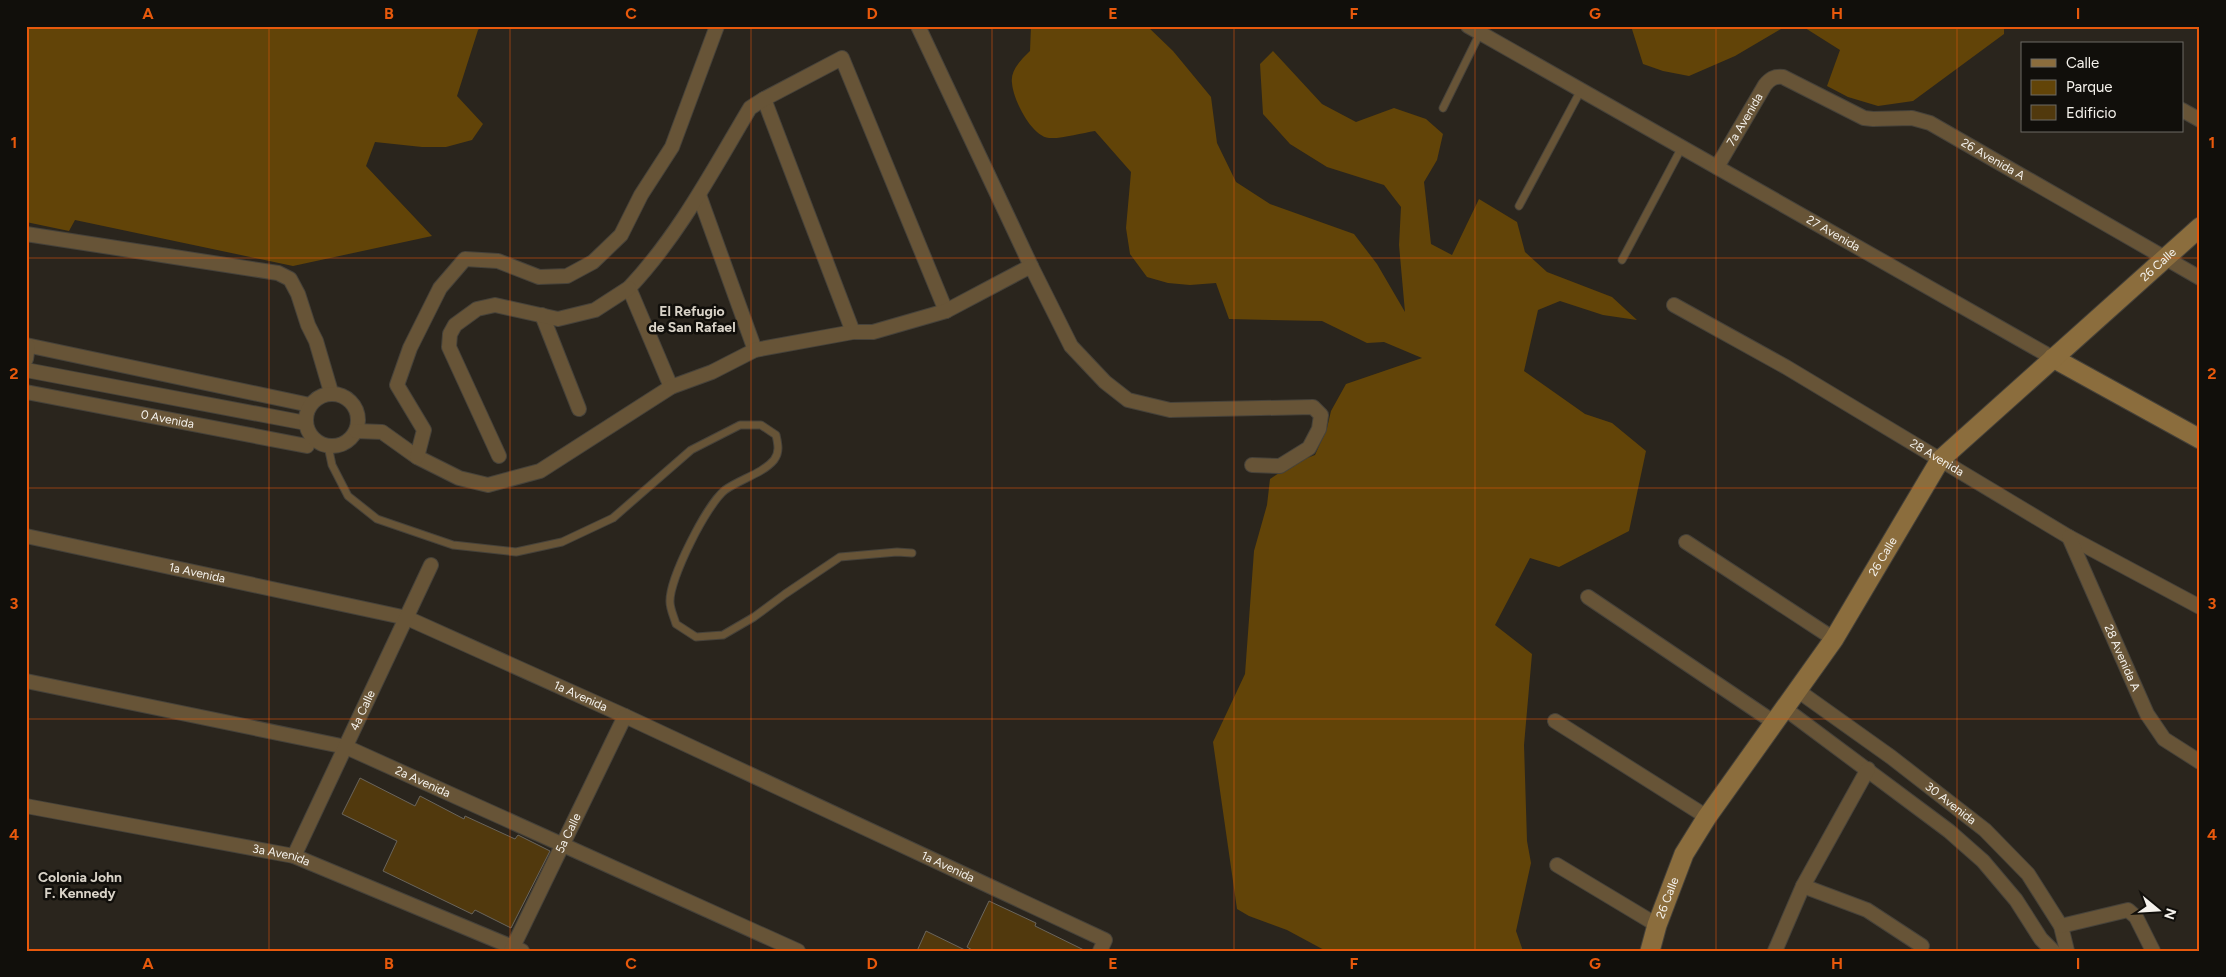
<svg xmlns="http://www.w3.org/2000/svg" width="2226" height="977" font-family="Figtree,sans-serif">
	<rect width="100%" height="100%" fill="#2a251d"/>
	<!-- green -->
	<path fill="#624408" d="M26 26H482L478 30 457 96 483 124 472 140 446 147H422L375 142 366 166 432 236 293 266 75 220 69 231 26 222Z
		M1031 26H1147L1173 51 1211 97 1217 143 1236 182 1270 204 1354 234 1377 264 1405 312 1399 245 1401 207 1384 185 1327 167 1290 144 1263 114 1260 64 1273 51 1322 104 1356 122 1394 108 1426 119 1443 134 1437 160 1424 182 1431 244 1452 255 1479 199 1517 222 1525 252 1547 272 1612 297 1637 320 1603 315 1560 301 1538 310 1524 371 1585 414 1612 423 1646 451 1629 531 1559 567 1530 558 1495 625 1532 654 1524 745 1527 841 1531 863 1516 931 1523 951H1326L1287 930 1249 916 1237 909 1213 742 1245 674 1254 551 1267 505 1270 479 1294 463 1315 455 1327 428 1331 411 1346 384 1422 358 1384 342 1367 343 1322 321 1229 319 1216 283 1190 285 1168 283 1147 277 1130 254 1126 228 1131 172 1095 131C1082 133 1061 139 1049 138 1031 136 1013 99 1012 83 1010 70 1022 59 1030 51Z
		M1631 26H1786L1735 56 1689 76 1663 71 1643 64Z
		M1802 26H2004V34L1913 101 1878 106 1848 97 1827 86 1840 50Z"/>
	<!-- building -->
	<path fill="#51390d" stroke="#6a655c" d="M360 778 415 806 420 796 464 819 465 816 515 839 518 835 550 851 511 928 475 910 472 914 383 871 397 841 342 814Z
		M989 901 1036 923 1035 926 1086 951H974L967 947Z
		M926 931 967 951H917Z"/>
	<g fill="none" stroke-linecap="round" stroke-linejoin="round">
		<defs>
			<path id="lane" d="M1443 108 1480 33
				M1519 206 1581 90
				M1622 260 1682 147
				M328 446 332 465 348 496 377 519 453 545 516 552 562 542 613 518 691 450 740 425H761L776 435C778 444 780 452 774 460 762 474 740 479 725 490 707 504 669 579 670 602 670 609 674 617 676 624L696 637 723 635 754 617 785 594 840 557 897 552 912 553"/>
			<g id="street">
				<path d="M918 26 1031 266"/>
				<path id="s1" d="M1468 26 2053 358"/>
				<path d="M764 99 853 332"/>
				<path d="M2182 110 2200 120"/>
				<path id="s2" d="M1717 167 1765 85C1770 79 1774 76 1783 77L1864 118 1873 119 1912 118 1930 123 2200 278"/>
				<path d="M699 195 755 350"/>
				<path d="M26 234 278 273 290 279 298 294 308 325 316 341 331 392"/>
				<path id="s3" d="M1674 305 1786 367 2069 537 2200 607"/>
				<path d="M542 315 579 409"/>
				<path d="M26 345 310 405"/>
				<path d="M26 359 28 346"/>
				<path d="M26 370 306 423"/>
				<path d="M671 387 629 288C679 235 713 170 750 108L764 99 842 58 946 311"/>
				<path id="s4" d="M26 392 307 446"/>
				<circle cx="332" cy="420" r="26"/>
				<path d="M356 431 382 432 417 457 459 478 488 485 540 471 671 387 712 372 755 350 853 332H873L946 311 1031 266 1071 346 1105 382 1128 400 1170 410 1313 407 1321 415 1319 429 1309 448 1280 466 1252 465"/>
				<path d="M499 456 449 347 450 334 455 325 477 309 495 305 558 319 595 310 629 288"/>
				<path d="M417 457 424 430 397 385 410 348 440 288 465 259 498 261 539 277 567 276 593 262 621 235 641 195 672 147 717 26"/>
				<path id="s5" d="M26 536 407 618 625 716 1105 940 1100 951"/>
				<path id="s6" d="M2069 537 2147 714 2164 739 2200 762"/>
				<path d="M1686 542 1834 639"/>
				<path d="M1588 597 1775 723"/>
				<path id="s7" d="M26 681 346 747 798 951"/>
				<path id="s8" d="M1797 690 1891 757 1985 830 2028 874 2061 926 2067 951"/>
				<path d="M1784 708 1949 831 1983 861 2016 900 2041 939 2053 951"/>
				<path d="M1555 721 1707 817"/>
				<path id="s9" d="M26 806 294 856 522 951"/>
				<path id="s10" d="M294 856 431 565"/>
				<path d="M1557 865 1657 925"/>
				<path d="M1803 886 1867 910 1922 946"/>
				<path d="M2061 926 2128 910 2136 917 2153 951"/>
				<path id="s11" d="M511 951 625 716"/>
				<path d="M1775 951 1803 886 1868 769"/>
			</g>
			<g id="secondary">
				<path d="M2053 358 2200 439"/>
				<path id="s12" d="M1650 951 1657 925 1684 854 1707 817 1834 639 1940 460 2200 227"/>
			</g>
		</defs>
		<!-- lane casing -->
		<use href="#lane" stroke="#46423a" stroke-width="9"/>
		<!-- street casing -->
		<use href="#street" stroke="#46423a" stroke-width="16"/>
		<!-- secondary casing -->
		<use href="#secondary" stroke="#46423a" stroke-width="21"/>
		<!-- lane -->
		<use href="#lane" stroke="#675437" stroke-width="7"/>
		<!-- street -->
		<use href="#street" stroke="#675437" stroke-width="14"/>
		<!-- secondary -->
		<use href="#secondary" stroke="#8b6d3d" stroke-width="19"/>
	</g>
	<!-- grid -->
	<path fill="none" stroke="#e8590c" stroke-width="1" stroke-opacity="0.55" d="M269 26V951M510 26V951M751 26V951M992 26V951M1234 26V951M1475 26V951M1716 26V951M1957 26V951M26 258H2200M26 488H2200M26 719H2200"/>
	<g text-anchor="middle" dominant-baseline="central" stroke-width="5" stroke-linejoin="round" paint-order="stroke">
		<!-- street labels -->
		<g font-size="12" fill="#f5f2ec" stroke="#110f0b">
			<text stroke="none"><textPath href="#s2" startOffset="55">7a Avenida</textPath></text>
			<text stroke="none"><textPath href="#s2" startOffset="346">26 Avenida A</textPath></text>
			<text stroke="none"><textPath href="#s1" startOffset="420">27 Avenida</textPath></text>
			<text stroke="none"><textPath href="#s12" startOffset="866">26 Calle</textPath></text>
			<text stroke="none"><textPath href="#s4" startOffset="144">0 Avenida</textPath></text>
			<text stroke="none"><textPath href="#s3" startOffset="304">28 Avenida</textPath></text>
			<text stroke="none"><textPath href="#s12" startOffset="461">26 Calle</textPath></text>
			<text stroke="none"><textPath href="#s5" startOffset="175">1a Avenida</textPath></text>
			<text stroke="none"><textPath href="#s6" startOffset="132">28 Avenida A</textPath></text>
			<text stroke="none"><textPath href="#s5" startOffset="580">1a Avenida</textPath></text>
			<text stroke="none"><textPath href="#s10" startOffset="161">4a Calle</textPath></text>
			<text stroke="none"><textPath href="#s7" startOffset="411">2a Avenida</textPath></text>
			<text stroke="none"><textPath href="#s8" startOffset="191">30 Avenida</textPath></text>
			<text stroke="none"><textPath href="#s11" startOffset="131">5a Calle</textPath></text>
			<text stroke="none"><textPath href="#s9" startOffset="260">3a Avenida</textPath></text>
			<text stroke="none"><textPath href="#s5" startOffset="985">1a Avenida</textPath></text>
			<text stroke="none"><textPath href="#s12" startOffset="56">26 Calle</textPath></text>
		</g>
		<!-- neighbourhood labels -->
		<g font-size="14" font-weight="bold" fill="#d9d3c8" stroke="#110f0b">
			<text x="692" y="311">El Refugio<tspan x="692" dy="16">de San Rafael</tspan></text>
			<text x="80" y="877">Colonia John<tspan x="80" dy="16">F. Kennedy</tspan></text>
		</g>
	</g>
	<!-- border -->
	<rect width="2226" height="977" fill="none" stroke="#110f0b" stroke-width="55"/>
	<!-- legend -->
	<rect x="2021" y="42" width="162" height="90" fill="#110f0b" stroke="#6c6a65"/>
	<rect x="2031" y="59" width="25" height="8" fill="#8b6d3d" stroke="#6c6a65"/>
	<text x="2066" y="68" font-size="15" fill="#f5f2ec">Calle</text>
	<rect x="2031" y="80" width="25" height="15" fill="#624408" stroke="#6c6a65"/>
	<text x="2066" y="92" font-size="15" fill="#f5f2ec">Parque</text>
	<rect x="2031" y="105" width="25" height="15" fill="#51390d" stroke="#6c6a65"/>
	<text x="2066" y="118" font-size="15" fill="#f5f2ec">Edificio</text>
	<!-- north arrow -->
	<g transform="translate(2158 910) rotate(108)" stroke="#110f0b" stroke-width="4" paint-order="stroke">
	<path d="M0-4L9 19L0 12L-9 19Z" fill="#f5f2ec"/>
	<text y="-8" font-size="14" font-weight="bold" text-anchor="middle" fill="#f5f2ec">N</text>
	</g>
	<rect x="28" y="28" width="2170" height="922" fill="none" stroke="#e8590c" stroke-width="2"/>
	<g font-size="16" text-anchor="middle" font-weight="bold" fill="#e8590c">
		<text x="148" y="19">A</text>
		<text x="389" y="19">B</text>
		<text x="631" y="19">C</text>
		<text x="872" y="19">D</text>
		<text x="1113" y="19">E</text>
		<text x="1354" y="19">F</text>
		<text x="1595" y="19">G</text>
		<text x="1837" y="19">H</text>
		<text x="2078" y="19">I</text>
		<text x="14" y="148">1</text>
		<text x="2212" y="148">1</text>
		<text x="14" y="379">2</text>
		<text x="2212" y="379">2</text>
		<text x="14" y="609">3</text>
		<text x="2212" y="609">3</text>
		<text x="14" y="840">4</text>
		<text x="2212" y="840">4</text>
		<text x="148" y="969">A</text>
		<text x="389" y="969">B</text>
		<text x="631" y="969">C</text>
		<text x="872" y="969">D</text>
		<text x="1113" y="969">E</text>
		<text x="1354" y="969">F</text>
		<text x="1595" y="969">G</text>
		<text x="1837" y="969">H</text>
		<text x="2078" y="969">I</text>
	</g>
</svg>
